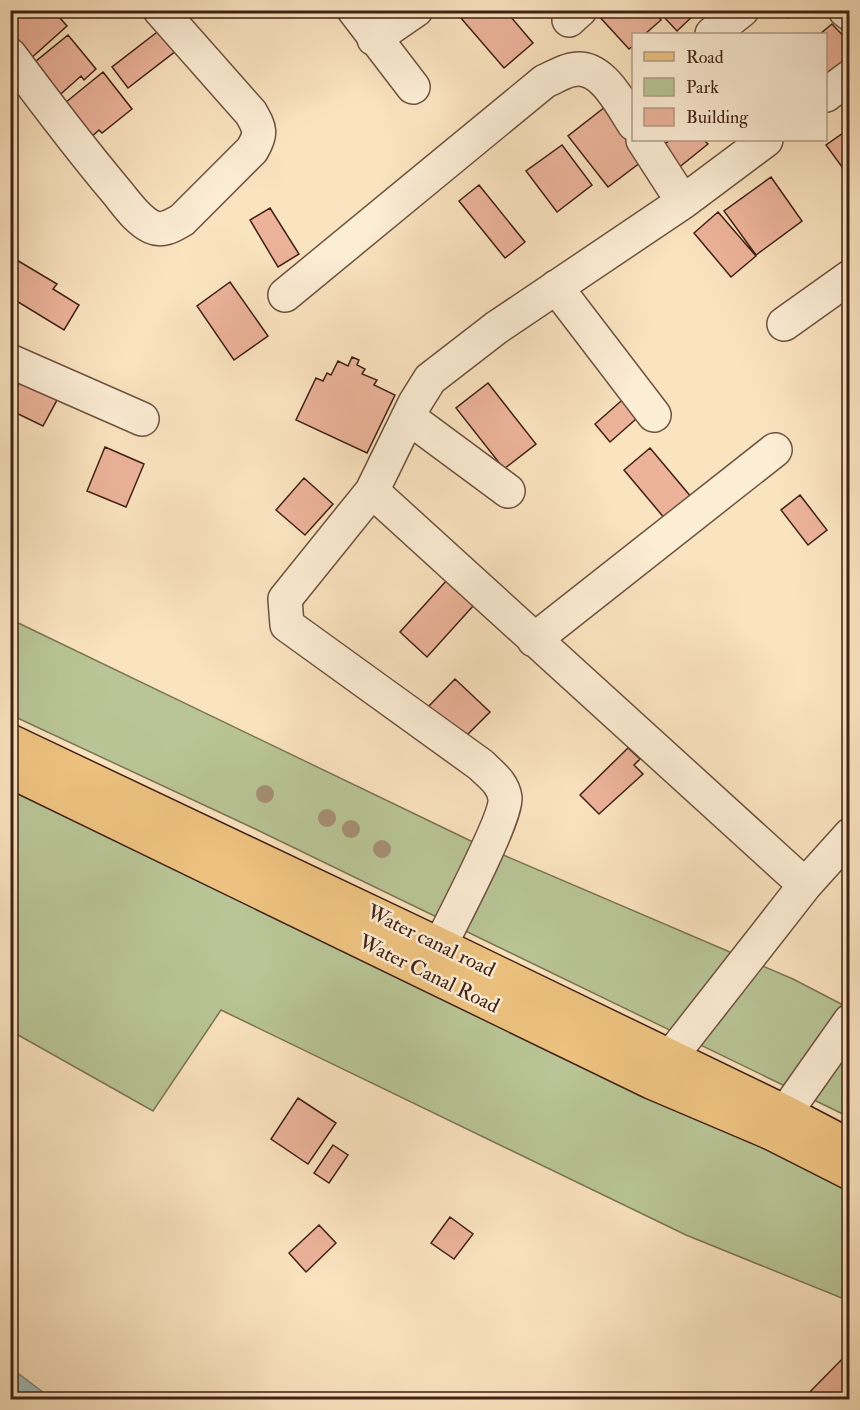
<svg xmlns="http://www.w3.org/2000/svg" width="860" height="1410" font-family="'IM FELL Double Pica',serif">
	<rect width="100%" height="100%" fill="#fae3bf"/>
	<filter id="stains"><feTurbulence type="fractalNoise" baseFrequency=".00333" numOctaves="4"/><feColorMatrix values="0 0 0 0 .2 0 0 0 0 .09 0 0 0 0 .02 0 0 0 .5 -.17"/></filter>
	<radialGradient id="worn" r=".72"><stop offset=".6" stop-color="#630" stop-opacity="0"/><stop offset="1" stop-color="#630" stop-opacity=".3"/></radialGradient>
	<!-- green -->
	<path fill="#b9c596" stroke="#7d7356" stroke-width="1.5" d="M10 619 473 842 793 979 849 1008V1117L251 827 11 715Z
		M10 787 849 1189V1301L686 1235 221 1010 153 1111 11 1031Z"/>
	<!-- water -->
	<path fill="#a1bcbb" stroke="#7b7e79" stroke-width="1.5" d="M11 1368 52 1399H11Z"/>
	<!-- building -->
	<path fill="#ecb39a" stroke="#412115" stroke-width="1.5" d="M10 10H53L67 26 29 60 10 46Z
		M454 10H505L533 43 504 68Z
		M602 10H653L661 20 645 34H634V45L629 49 597 14Z
		M671 10H695L697 12 677 31 664 17Z
		M782 10H797L788 18Z
		M832 24 850 43V58L826 79V34H820Z
		M165 26 181 47 128 88 112 67Z
		M68 35 96 69 84 80 81 76 54 100 30 66Z
		M103 72 132 109 102 133 99 130 87 141 60 107Z
		M605 107 645 159 608 187 568 136Z
		M846 131 850 135V178L826 145Z
		M670 140H704L708 144 677 169 660 148Z
		M562 145 592 185 557 212 526 171Z
		M771 177 802 221 756 255 724 211Z
		M479 185 525 242 505 258 459 201Z
		M270 208 299 254 278 267 250 220Z
		M718 212 756 256 731 277 694 233Z
		M10 256 57 284 53 289 79 305 64 330 10 297Z
		M230 282 268 336 234 360 197 306Z
		M352 357 359 360 357 365 365 369 362 374 377 380 374 385 395 395 367 453 296 420 316 378 323 381 327 373 331 375 338 361 348 366Z
		M20 382 57 400 43 426 10 410V402Z
		M488 383 536 444 504 469 456 408Z
		M629 394 644 412 610 442 595 424Z
		M105 447 144 464 126 507 87 491Z
		M650 448 692 498 666 520 624 470Z
		M304 478 333 504 305 535 276 510Z
		M800 495 827 530 808 545 781 510Z
		M447 580 474 605 427 657 400 632Z
		M455 679 490 712 462 740 428 707Z
		M628 748 640 759 634 765 643 774 599 814 580 795Z
		M298 1098 336 1123 308 1164 271 1139Z
		M333 1145 348 1155 329 1183 314 1173Z
		M450 1217 473 1234 454 1259 431 1243Z
		M319 1225 336 1243 306 1272 289 1253Z
		M850 1351V1400H802Z"/>
	<g fill="none" stroke-linecap="round" stroke-linejoin="round">
		<defs>
			<path id="minor" d="M354 10 413 87
				M845 10 850 14
				M569 20 580 10
				M712 34 742 10
				M374 39 416 10
				M10 55C45 102 79 147 116 191 126 203 137 220 152 227 163 232 173 225 182 220L252 150C262 133 260 129 251 113L160 10
				M826 95 850 77
				M643 140 683 202
				M556 287 654 415
				M285 295 545 81C553 78 562 72 571 70 601 62 620 103 634 124
				M784 324 850 277
				M10 361 142 419
				M408 417 508 491
				M372 491 805 885
				M534 640 775 450
				M427 971C440 944 507 819 505 798 503 783 491 775 481 765L287 625 285 599 372 491 415 403 430 379 496 328 683 202 766 140
				M654 1078 805 885 850 835
				M771 1133 850 1021"/>
			<path id="major" d="M10 741 440 945 785 1112 850 1146
				M10 771 651 1082 771 1133 850 1173"/>
		</defs>
		<!-- minor casing -->
		<use href="#minor" stroke="#6f5240" stroke-width="36"/>
		<!-- major casing -->
		<use href="#major" stroke="#412115" stroke-width="36"/>
		<!-- minor -->
		<use href="#minor" stroke="#fcedd5" stroke-width="33"/>
		<!-- major -->
		<use href="#major" stroke="#edc280" stroke-width="33"/>
	</g>
	<!-- trees -->
	<g fill="#a58f73">
		<circle cx="265" cy="794" r="9"/>
		<circle cx="327" cy="818" r="9"/>
		<circle cx="351" cy="829" r="9"/>
		<circle cx="382" cy="849" r="9"/>
	</g>
	<g text-anchor="middle" dominant-baseline="central" stroke-width="5" stroke-linejoin="round" paint-order="stroke">
		<!-- street labels -->
		<g font-size="21" fill="#412115" stroke="#fcedd5">
			<text transform="translate(431 941) rotate(26)">Water canal road</text>
			<text transform="translate(429 974) rotate(26)">Water Canal Road</text>
		</g>
	</g>
	<!-- margin -->
	<rect width="860" height="1410" fill="none" stroke="#fae3bf" stroke-width="36"/>
	<rect x="12" y="12" width="836" height="1386" fill="none" stroke="#412115" stroke-width="3"/>
	<rect x="18" y="18" width="824" height="1374" fill="none" stroke="#412115" stroke-width="1.5"/>
	<!-- legend -->
	<rect x="632" y="33" width="195" height="108" fill="#fcedd5" stroke="#b19b88" stroke-width="1.5"/>
	<rect x="644" y="52" width="30" height="9" fill="#edc280" stroke="#b19b88" stroke-width="1.5"/>
	<text x="686" y="63" font-size="18" fill="#412115">Road</text>
	<rect x="644" y="78" width="30" height="18" fill="#b9c596" stroke="#b19b88" stroke-width="1.5"/>
	<text x="686" y="93" font-size="18" fill="#412115">Park</text>
	<rect x="644" y="108" width="30" height="18" fill="#ecb39a" stroke="#b19b88" stroke-width="1.5"/>
	<text x="686" y="123" font-size="18" fill="#412115">Building</text>
	<rect width="100%" height="100%" filter="url(#stains)"/>
	<rect width="100%" height="100%" fill="url(#worn)"/>
</svg>
